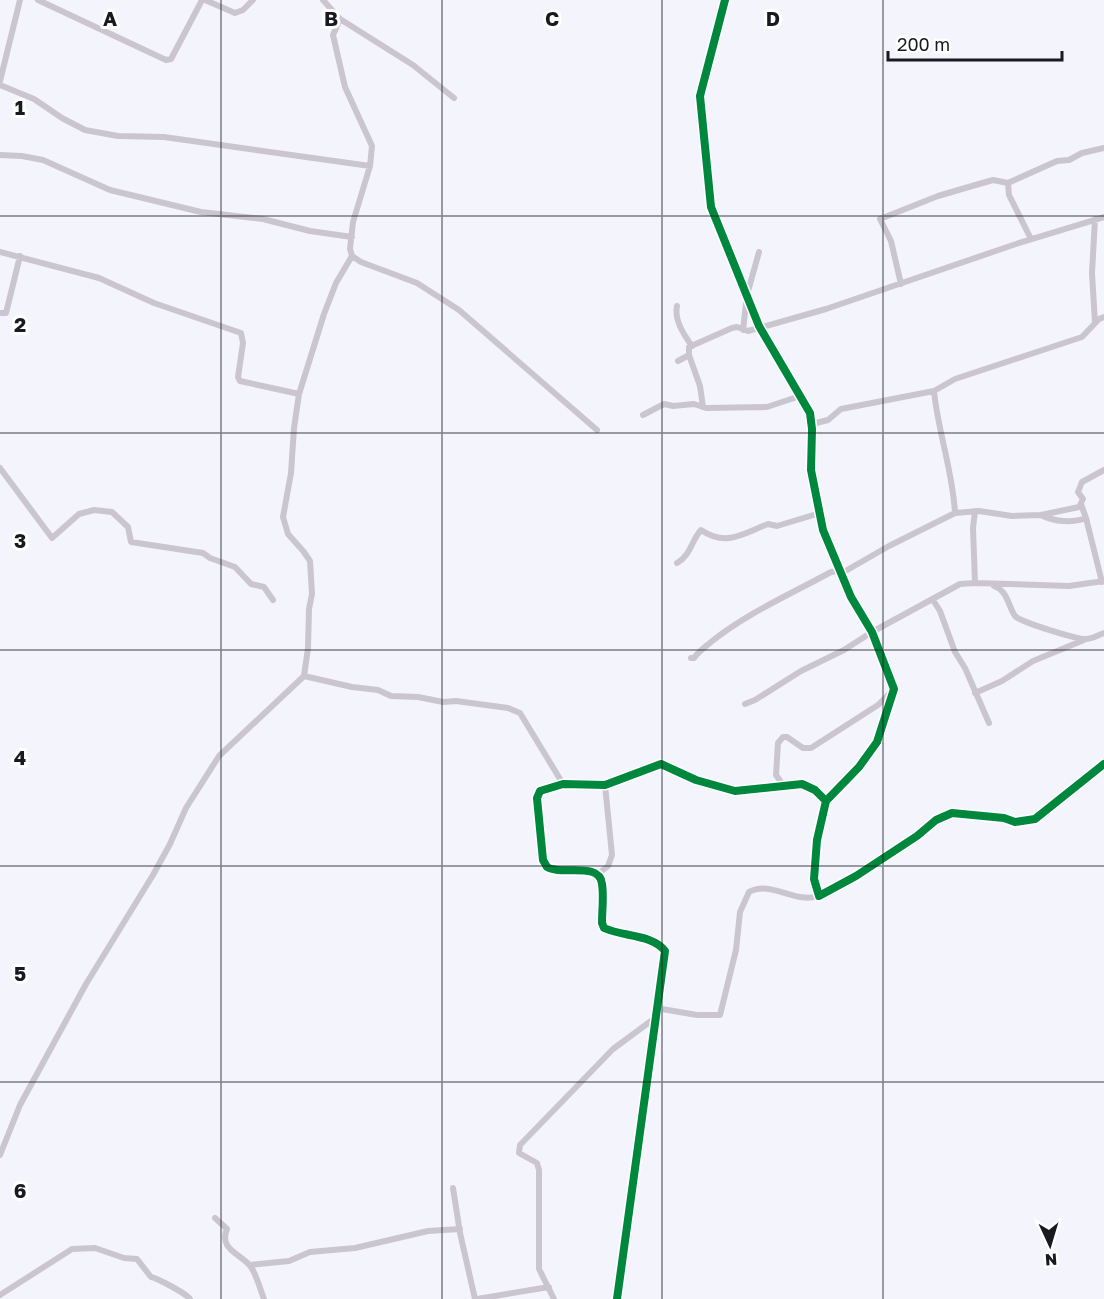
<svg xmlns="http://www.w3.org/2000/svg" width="1104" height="1299" font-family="'Golos Text',sans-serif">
	<rect width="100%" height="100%" fill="#f4f5fc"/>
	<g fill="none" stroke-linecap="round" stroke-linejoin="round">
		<!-- minor -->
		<path stroke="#cac5d1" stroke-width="6" d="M38 0 166 60 171 59 202 0
			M205 0 235 13 243 10 253 0
			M323 0 340 19 413 65 454 98
			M725 0 700 96 711 207 759 326 810 413 812 429 811 470 823 530 851 597 872 632 894 689 877 742 859 767 826 801 817 840 814 879 819 896 856 876 917 836 936 820 952 813 1004 818 1015 822 1035 819 1104 764
			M340 19 333 35 345 87 372 146 370 166 353 222 350 249 352 256 361 262 417 283 459 310 597 430
			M0 81 20 0
			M0 85 34 99 62 118 85 130 118 136 164 137 370 166
			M0 155 22 156 43 160 110 190 201 212 263 219 310 231 352 237
			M1008 183 1057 161 1069 160 1082 153 1104 148
			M0 252 99 278 154 303 241 333 243 343 238 377 240 381 299 394
			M352 256 336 283 324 314 299 394 294 428 291 473 283 517 288 534 304 552 310 561 312 594 309 609 308 648 304 676 352 687 378 690 391 696 418 697 443 702 456 701 508 708 520 713 563 784
			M901 284 891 241 880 219 938 196 972 186 993 180 1008 183 1009 195 1031 239
			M677 306C674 320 684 335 692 346
			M0 313H6L20 256
			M1095 323 1092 273 1095 219
			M743 330 747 295 759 252
			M689 355 700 386 703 407
			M678 361 689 355V347L732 328 737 327 748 331 826 309 1016 244 1104 217
			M643 415 664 404 673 406 694 404 706 408 767 407 800 396
			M812 424 828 420 841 409 934 391
			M0 468 52 538 79 514 94 510 112 512 128 527 131 542 203 553 210 558 235 567 251 584 264 587 273 600
			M1081 504 1086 518 1102 582
			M975 511 973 528 975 583
			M955 513C953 472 938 432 934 391L955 379 1082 337 1099 319 1104 317
			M1041 515C1054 522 1073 523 1086 518
			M677 563C691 555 691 541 701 530 726 547 742 534 768 524L777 526 820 513
			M994 586C1008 591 1008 606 1015 616 1020 622 1079 640 1086 639 1092 639 1098 635 1104 633
			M933 600 940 611 955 652 965 668 989 723
			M691 658H694C698 652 705 647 711 642 747 613 791 594 831 572L839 571 842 573 889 546 955 513 979 511 1012 516 1041 515 1079 507 1083 499 1078 492 1082 482 1104 470
			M975 693 1002 681 1033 661 1084 640
			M745 704 755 700 801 671 844 650 872 632 960 584 975 583 1069 586 1104 581
			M784 786 776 775 778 743 783 737H787L803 748H811L878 705 891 692
			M598 874 608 866 612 855 605 785
			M656 1008 697 1015H720L736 950 740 912 749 892C771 880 795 904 819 896
			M0 1155 20 1105 86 984 153 875 170 844 186 808 219 756 304 676
			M453 1188 460 1233 475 1299
			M215 1218 227 1229C218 1250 242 1254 251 1267 257 1276 260 1289 264 1299
			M250 1265 289 1261 310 1252 355 1248 428 1231 460 1229
			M0 1295 72 1249 95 1248 124 1258 137 1259 151 1277C157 1278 187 1294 190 1299
			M477 1299 549 1287
			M554 1299 539 1269V1170L537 1163 519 1153 520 1145 613 1049 655 1018
			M617 1299 665 951C652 934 623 937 604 928L602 923C602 910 604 896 602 884 600 861 561 876 547 867L543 860 537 798 540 791 563 784 605 785 661 764 696 780 735 791 802 784 815 790 826 801"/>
		<defs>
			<path id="cycleway" d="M725 0 700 96 711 207 759 326 810 413 812 429 811 470 823 530 851 597 872 632 894 689 877 742 859 767 826 801 817 840 814 879 819 896 856 876 917 836 936 820 952 813 1004 818 1015 822 1035 819 1104 764
				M617 1299 665 951C652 934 623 937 604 928L602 923C602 910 604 896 602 884 600 861 561 876 547 867L543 860 537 798 540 791 563 784 605 785 661 764 696 780 735 791 802 784 815 790 826 801"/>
		</defs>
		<!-- cycleway casing -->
		<use href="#cycleway" stroke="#fff" stroke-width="11"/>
		<!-- cycleway -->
		<use href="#cycleway" stroke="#00873e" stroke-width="8"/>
	</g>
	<!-- grid -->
	<path fill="none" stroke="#191920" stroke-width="1.5" stroke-opacity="0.55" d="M221 0V1299M442 0V1299M662 0V1299M883 0V1299M0 216H1104M0 433H1104M0 650H1104M0 866H1104M0 1082H1104"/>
	<g font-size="20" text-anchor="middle" font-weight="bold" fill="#191920" stroke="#fff" stroke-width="6" stroke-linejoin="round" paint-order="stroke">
		<text x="110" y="26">A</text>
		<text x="331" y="26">B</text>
		<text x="552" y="26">C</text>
		<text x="773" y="26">D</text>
		<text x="20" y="115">1</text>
		<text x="20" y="332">2</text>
		<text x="20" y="548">3</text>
		<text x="20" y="765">4</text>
		<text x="20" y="981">5</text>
		<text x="20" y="1198">6</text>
	</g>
	<!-- north arrow -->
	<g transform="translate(1050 1245) rotate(176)" stroke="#ffffff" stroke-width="4.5" paint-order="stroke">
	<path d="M0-4.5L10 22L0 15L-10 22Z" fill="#191920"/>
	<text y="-9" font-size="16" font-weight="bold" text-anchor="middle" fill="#191920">N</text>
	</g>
	<!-- scale -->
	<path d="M888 51v9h174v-9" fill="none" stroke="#191920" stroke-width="3"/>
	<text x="897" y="51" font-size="18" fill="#191920" stroke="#ffffff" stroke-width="4.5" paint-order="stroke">200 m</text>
</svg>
